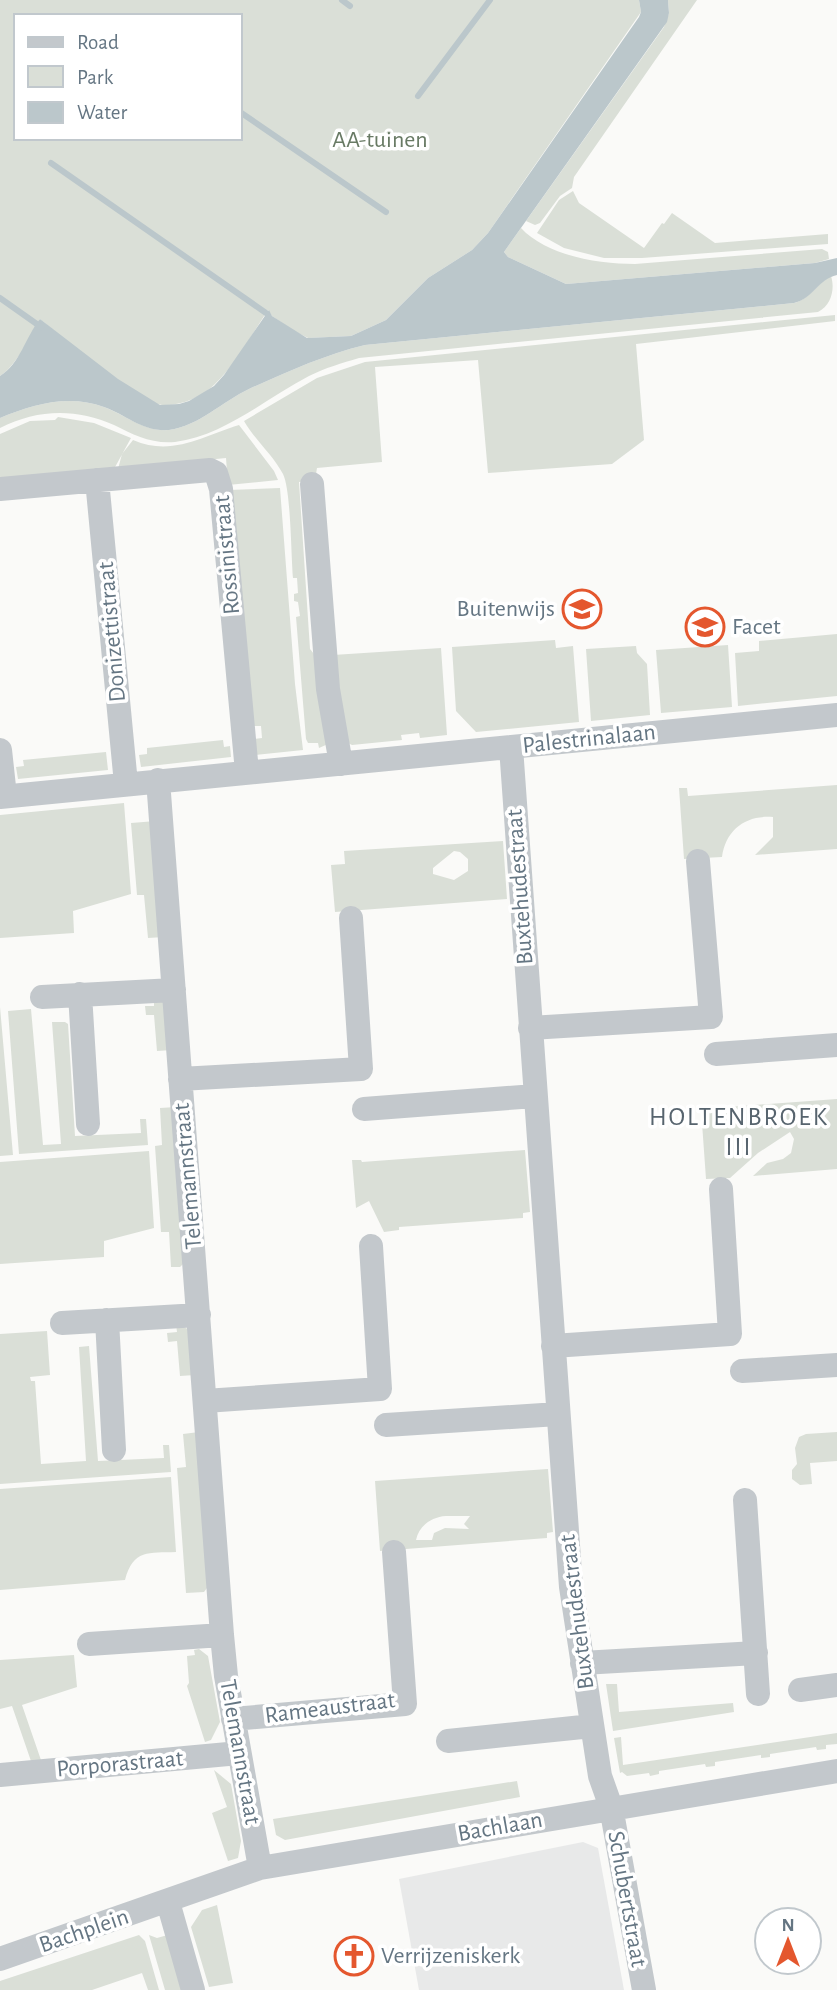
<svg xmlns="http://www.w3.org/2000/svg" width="837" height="1990" font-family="'Alegreya Sans',sans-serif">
	<rect width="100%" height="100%" fill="#fafaf8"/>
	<!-- built -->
	<path fill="#e8e9e9" d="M583 1842 598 1848 624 1990H419L399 1879Z"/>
	<!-- green -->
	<path fill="#dadfd7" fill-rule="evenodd" d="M0 0H639L641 12 488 233 472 250 428 278 386 320 351 336 308 338 294 331 272 316 268 310C252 334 236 364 215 384 202 397 181 406 162 405 143 403 59 335 40 319 31 336 16 366 0 376ZM16 16H240V138H16Z
		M668 0H697L574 177 572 188 560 196 540 223 535 225 526 221 664 27 669 13Z
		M573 191 579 203 644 248 662 223 664 224 672 213 715 243 828 234V244L642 258H604L564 248 537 233 559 200Z
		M521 228C547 256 599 264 635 264L822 249 828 252 829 259 815 263 566 284 508 257 504 252Z
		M831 276C835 288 832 305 818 312L359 358C342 363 325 368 309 376 265 399 225 435 175 442 151 444 134 435 114 425 76 408 37 409 0 428V418C33 404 69 394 104 407 126 415 144 432 169 430 199 426 223 401 249 389 287 372 324 355 365 345L794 303C810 299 816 284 831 276Z
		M835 315V321L636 344 644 440 612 464 488 473 478 360 375 367 382 462 317 468 315 480 299 482 310 649 314 654 328 744 319 748 318 743H308L306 739 296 617 300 616 298 602 294 601V594L298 593 297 578H293C291 556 291 490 283 474 273 455 255 440 244 421L317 378 365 362Z
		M58 417 94 423 131 438 114 469 0 481V434L30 421 55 420Z
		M239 425 274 471 278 480 228 485 226 458 118 469 122 454 133 440C172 457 203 436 239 425Z
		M280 488 295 684 303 750 255 755 254 739 262 738 261 726H252L229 490Z
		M837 634V696L738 706 735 653 759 651V641Z
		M555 640 556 648 573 646 579 722 476 732 456 711 452 647Z
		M728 645 732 707 661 713 656 650Z
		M636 646 637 653 647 664 650 715 591 721 586 649Z
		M441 648 447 735 420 738 419 733 401 735 402 740 352 745 348 743 333 655Z
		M223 740 224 747 230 746 231 757 141 767 139 755 147 754V748Z
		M106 752 108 770 18 779 16 767 24 766 23 760Z
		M837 785V849L755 855 773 837V817C746 815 726 829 722 857L684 859 679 788H687L688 796Z
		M124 803 131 894 73 911 74 933 0 938V815Z
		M156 821 164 937 148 938 144 895H137L131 823Z
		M503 841 507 899 335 912 331 865 345 864 344 851ZM454 851 460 852 468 859V871L454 880 433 874V868Z
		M154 998 165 1002 172 1050 157 1051 154 1015H146L145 1006H154Z
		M0 1007 13 1155 0 1156Z
		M31 1009 43 1145 61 1144 52 1022H65L68 1024 75 1136 141 1133 140 1119H146L148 1145 19 1154 8 1011Z
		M837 1099V1169L753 1176 767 1163 783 1159 791 1153 794 1139 790 1132 758 1153 730 1178 706 1179 701 1109Z
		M176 1107 187 1260 180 1267H171L169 1232H161L155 1146 162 1145 160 1108Z
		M525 1150 530 1212 523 1213V1218L399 1227V1230L384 1232 369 1201 356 1208 352 1160H361L362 1162Z
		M149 1151 154 1228 104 1241V1257L0 1264V1162Z
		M176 1324 188 1329 195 1375 180 1376 177 1341 168 1342 167 1333 177 1332Z
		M47 1331 50 1375 30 1377 31 1381H35L41 1464 86 1461 79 1347 89 1346 98 1461 164 1458 163 1445H169L171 1472 0 1484V1334Z
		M199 1432 210 1584 204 1592 186 1593 177 1468 186 1467 183 1434Z
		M837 1432V1461L810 1463 812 1484 800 1485 792 1479V1470L797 1464 795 1448 799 1437 806 1434Z
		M548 1469 553 1532 547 1533V1538L380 1551 375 1481ZM446 1516H470L464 1524 469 1529 445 1528 434 1533 432 1540H416C419 1526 431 1517 446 1516Z
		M171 1477 176 1552C149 1553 133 1549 125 1580L0 1590V1489Z
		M199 1649 208 1656 220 1722 211 1740 205 1742 187 1686 189 1683 187 1656 195 1655 194 1650Z
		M74 1655 77 1687 22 1705 42 1763 32 1764 12 1706 0 1709V1660Z
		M606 1684H617L619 1712 733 1703 734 1712 613 1731Z
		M837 1733V1744L826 1745V1749L817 1750 816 1747 770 1754V1757L761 1758V1755L715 1762V1766L706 1767 705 1764 659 1771V1774L650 1776 649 1773 627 1776 622 1772 620 1773 614 1738 621 1737 623 1765Z
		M214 1770 231 1784 241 1841 238 1858 228 1861 212 1813 227 1807Z
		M517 1781 520 1797 285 1840 276 1835 273 1819Z
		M217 1905 233 1983 209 1987 191 1927 202 1910Z
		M171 1934 187 1990H165L149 1935 157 1938Z
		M139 1935 145 1941 159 1990H148L142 1973 92 1990H0V1981Z"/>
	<!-- water -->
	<path fill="#bbc7cb" d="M639 0H668L669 13 667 22 504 252 508 257 566 284 815 263 837 258V275C818 279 813 299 794 303L365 345C324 355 287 372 249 389 223 401 199 426 169 430 142 432 127 415 104 407 69 394 33 404 0 418V376C20 364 26 336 40 319L118 379 160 405 179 404 189 401 214 386 224 375 269 310 272 316 307 338 351 336 386 320 428 278 472 250 488 233 639 17 641 12Z"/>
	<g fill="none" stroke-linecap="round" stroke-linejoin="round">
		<!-- stream -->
		<path stroke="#bbc7cb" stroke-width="6" d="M342 0 350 6
			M418 96 490 0
			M240 112 386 212
			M51 163 266 313
			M0 298 41 327"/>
		<!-- minor -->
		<path stroke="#c3c8cc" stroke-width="24" d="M97 480 126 784
			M312 484 328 689 341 764
			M0 489 210 470 216 473 221 489 247 772
			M511 747 571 1587 600 1776 611 1807 644 1990
			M0 750 5 796
			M158 780 222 1635 226 1676 260 1868
			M0 797 837 715
			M80 994 88 1124
			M42 997 174 990
			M530 1028 711 1017 698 861
			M716 1054 837 1045
			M180 1079 361 1069 351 918
			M364 1109 535 1096
			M107 1320 114 1450
			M62 1323 199 1315
			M553 1346 730 1334 721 1189
			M742 1371 837 1365
			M205 1401 380 1389 371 1246
			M386 1425 558 1414
			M745 1500 758 1694
			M89 1644 222 1635
			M582 1663 756 1653
			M800 1690 837 1685
			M233 1719 405 1704 394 1552
			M448 1741 592 1726
			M0 1775 239 1753
			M168 1902 193 1990
			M0 1959 260 1868 837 1771"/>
	</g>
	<!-- icons -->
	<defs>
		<symbol id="school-ring" viewBox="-11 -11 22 22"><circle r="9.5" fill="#fff" stroke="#e4572e" stroke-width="1.5"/><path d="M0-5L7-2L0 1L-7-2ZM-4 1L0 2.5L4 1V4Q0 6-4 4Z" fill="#e4572e"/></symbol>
		<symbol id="church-ring" viewBox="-11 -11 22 22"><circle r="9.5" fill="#fff" stroke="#e4572e" stroke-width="1.5"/><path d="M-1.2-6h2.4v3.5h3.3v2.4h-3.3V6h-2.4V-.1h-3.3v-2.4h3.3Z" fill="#e4572e"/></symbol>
	</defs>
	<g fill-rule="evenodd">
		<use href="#school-ring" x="560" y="587" width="44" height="44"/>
		<use href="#school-ring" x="683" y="605" width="44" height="44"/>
		<use href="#church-ring" x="332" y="1934" width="44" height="44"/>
	</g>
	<g text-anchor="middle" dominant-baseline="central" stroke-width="7" stroke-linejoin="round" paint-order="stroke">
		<!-- park labels -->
		<g font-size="24" fill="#687a64" stroke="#fff">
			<text x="380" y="140">AA-tuinen</text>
		</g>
		<!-- street labels -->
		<g font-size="24" fill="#657683" stroke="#fff">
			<text transform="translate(227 555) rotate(-95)">Rossinistraat</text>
			<text transform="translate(112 632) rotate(-95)">Donizettistraat</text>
			<text transform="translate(589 739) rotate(-6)">Palestrinalaan</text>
			<text transform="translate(520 887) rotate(-94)">Buxtehudestraat</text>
			<text transform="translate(188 1176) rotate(-95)">Telemannstraat</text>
			<text transform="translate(577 1612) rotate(-97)">Buxtehudestraat</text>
			<text transform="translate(330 1708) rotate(-7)">Rameaustraat</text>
			<text transform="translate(240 1752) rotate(80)">Telemannstraat</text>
			<text transform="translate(120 1764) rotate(-5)">Porporastraat</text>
			<text transform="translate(500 1827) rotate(-10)">Bachlaan</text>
			<text transform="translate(627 1899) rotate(80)">Schubertstraat</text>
			<text transform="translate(84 1931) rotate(-19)">Bachplein</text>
		</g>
		<!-- poi labels -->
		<g font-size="24" fill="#657683" stroke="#fff" text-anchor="start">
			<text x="555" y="609" text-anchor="end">Buitenwijs</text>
			<text x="732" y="627">Facet</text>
			<text x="381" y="1956">Verrijzeniskerk</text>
		</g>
		<!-- neighbourhood labels -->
		<g font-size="26" letter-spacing="2" fill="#57646e" stroke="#fff">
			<text x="739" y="1117">HOLTENBROEK<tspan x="739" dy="30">III</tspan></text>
		</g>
	</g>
	<!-- legend -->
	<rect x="14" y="14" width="228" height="126" fill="#ffffff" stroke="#c1c8cd" stroke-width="2"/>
	<rect x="28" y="37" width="35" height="10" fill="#c3c8cc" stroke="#c1c8cd" stroke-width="2"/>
	<text x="77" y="49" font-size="21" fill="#657683">Road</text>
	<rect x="28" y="66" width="35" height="21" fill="#dadfd7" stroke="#c1c8cd" stroke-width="2"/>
	<text x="77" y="84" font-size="21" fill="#657683">Park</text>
	<rect x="28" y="102" width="35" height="21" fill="#bbc7cb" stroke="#c1c8cd" stroke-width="2"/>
	<text x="77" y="119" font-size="21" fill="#657683">Water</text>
	<!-- north arrow -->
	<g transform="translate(788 1941)"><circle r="33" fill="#ffffff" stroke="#c1c8cd" stroke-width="2"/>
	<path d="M0-5L12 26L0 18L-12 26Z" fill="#e4572e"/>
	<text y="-10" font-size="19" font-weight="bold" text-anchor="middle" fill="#657683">N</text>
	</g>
</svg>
